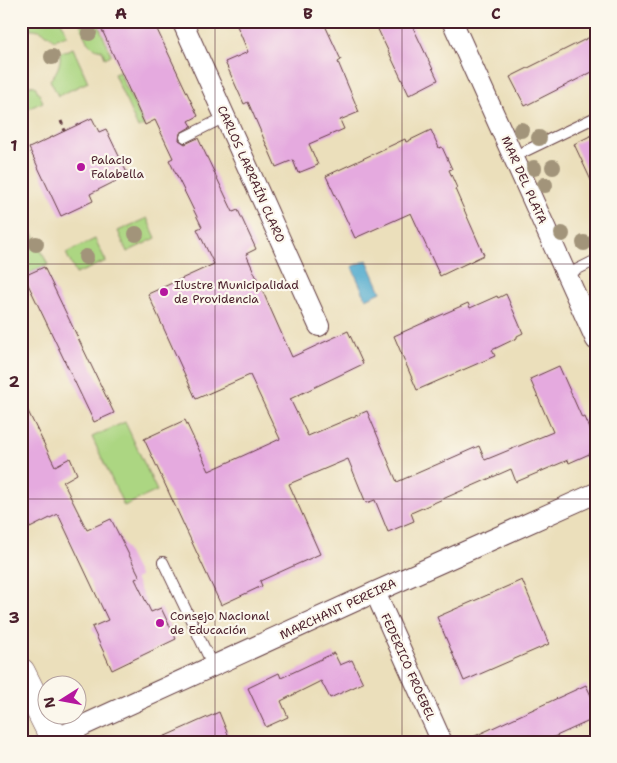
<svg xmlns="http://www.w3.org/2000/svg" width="617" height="763" font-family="'Shantell Sans',sans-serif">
	<rect width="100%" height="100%" fill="#fbf7ec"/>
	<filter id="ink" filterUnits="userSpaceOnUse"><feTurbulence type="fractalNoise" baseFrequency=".02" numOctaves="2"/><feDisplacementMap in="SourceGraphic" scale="10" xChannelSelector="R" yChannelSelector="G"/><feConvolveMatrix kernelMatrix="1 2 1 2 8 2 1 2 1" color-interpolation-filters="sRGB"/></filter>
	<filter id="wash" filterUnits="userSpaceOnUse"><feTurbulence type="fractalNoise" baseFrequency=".0096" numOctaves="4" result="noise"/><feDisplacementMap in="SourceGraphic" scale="20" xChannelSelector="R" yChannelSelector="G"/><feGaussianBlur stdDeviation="1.12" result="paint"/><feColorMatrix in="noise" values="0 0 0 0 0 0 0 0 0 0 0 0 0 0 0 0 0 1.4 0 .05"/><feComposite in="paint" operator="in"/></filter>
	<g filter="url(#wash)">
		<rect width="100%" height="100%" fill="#ebdfbb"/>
		<!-- green -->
		<path fill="#acd682" stroke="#7b7a56" d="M27 21H61L67 35 54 40C47 33 39 28 28 29L26 25Z
			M80 21H97L111 55 105 58 102 50C87 48 83 35 80 21Z
			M73 48 88 82 58 96 50 80C57 72 61 64 60 53Z
			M119 72 144 126 138 128 114 74Z
			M21 84 35 86 43 102 21 112Z
			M147 218 156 238 127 252 118 231Z
			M26 219 48 265 21 277V252L32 247V242L23 222Z
			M95 239 106 261 76 274 66 253Z
			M125 422 157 491 124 506 92 437Z"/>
		<!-- water -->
		<path fill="#51abce" stroke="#4e657c" d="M367 260 381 292 366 299 352 267Z"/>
		<g id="blocks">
			<!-- building -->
			<path fill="#e5aadf" d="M98 21H153L198 116 189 121 192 126 180 133 179 140 185 144 198 138 233 212 238 210 256 249 246 254 292 357 348 331 363 364 290 399 308 436 367 411 397 482 479 446 485 460 553 432 530 379 559 366 582 418 585 417 596 443V451L569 463 568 460 516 482 511 469 411 513 414 521 388 532 375 500 366 503 348 459 289 484 320 554 260 581 262 586 221 605 144 439 185 420 209 471 280 439 250 375 196 399 148 294 214 264 197 229 202 227 169 160 173 158 155 120 145 125Z
				M235 21H323L341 60 338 62 359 112 340 120 344 129 309 144 318 165 298 173 293 160 276 167 248 102 244 104 225 62 248 52Z
				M374 21H410L438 80 409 95Z
				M596 34V70L525 106 510 77Z
				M92 118 99 132 106 129 128 175 90 194 93 201 61 216 29 148Z
				M431 130 439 148 442 147 452 169 449 170 457 188 455 189 484 255 440 276 411 213 355 238 326 176 405 139 406 142Z
				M596 133V191L574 144Z
				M44 267 114 413 94 422 24 276Z
				M506 294 523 333 517 336V338L492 350 495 356 417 390 394 336 468 303 470 308 497 296 498 298Z
				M21 397 55 466 70 458 77 474 63 482 87 530 111 519 140 577 135 579 151 612 161 608 176 639 112 670 92 627 108 620 58 514 30 528 21 511Z
				M522 580 549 644 464 681 437 617Z
				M334 653 340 665 352 660 363 683 330 698 321 681 281 701 288 717 266 727 248 688 279 673 281 678Z
				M586 685 596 706V718L543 742H462Z
				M219 712 231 742H152Z"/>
		</g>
	</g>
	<g filter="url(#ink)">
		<use href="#blocks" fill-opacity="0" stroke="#623c41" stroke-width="1"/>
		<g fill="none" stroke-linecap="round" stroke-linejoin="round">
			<defs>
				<path id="lane" d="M185 137 225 117
					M513 157 596 117
					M566 275 596 260
					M163 562 213 666"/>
				<path id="street" d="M182 21 319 326
					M452 21 596 340
					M375 592 442 742
					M55 740 84 725 375 592 596 493"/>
				<path id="primary" d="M21 672 56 742"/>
			</defs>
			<!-- lane casing -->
			<use href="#lane" stroke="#623c41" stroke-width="12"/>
			<!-- street casing -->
			<use href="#street" stroke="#623c41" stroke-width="22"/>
			<!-- primary casing -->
			<use href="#primary" stroke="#623c41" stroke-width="29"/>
			<!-- path -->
			<path stroke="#623c41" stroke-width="3" stroke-dasharray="4 4" stroke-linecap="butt" d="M61 121 65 131"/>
			<!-- lane -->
			<use href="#lane" stroke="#fff" stroke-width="10"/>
			<!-- street -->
			<use href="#street" stroke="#fff" stroke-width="20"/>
			<!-- primary -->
			<use href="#primary" stroke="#fff" stroke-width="28"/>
		</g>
		<!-- trees -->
		<g fill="#a2947a">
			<circle cx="89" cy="33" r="8"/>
			<circle cx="52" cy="57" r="8"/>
			<circle cx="521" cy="130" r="8"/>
			<circle cx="539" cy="138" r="8"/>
			<circle cx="553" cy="167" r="8"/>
			<circle cx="534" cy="168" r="8"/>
			<circle cx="545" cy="185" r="8"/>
			<circle cx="136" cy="234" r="8"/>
			<circle cx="562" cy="234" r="8"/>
			<circle cx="584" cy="243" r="8"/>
			<circle cx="36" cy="244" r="8"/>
			<circle cx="86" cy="257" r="8"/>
		</g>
	</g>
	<!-- grid -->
	<path fill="none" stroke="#4a1f2b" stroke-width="1" stroke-opacity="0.55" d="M215 21V742M402 21V742M21 264H596M21 499H596"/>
	<!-- markers -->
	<g fill="#b5179e" stroke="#fbf7ec" stroke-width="2">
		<circle cx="81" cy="167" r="5"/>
		<circle cx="164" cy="292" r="5"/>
		<circle cx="160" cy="623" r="5"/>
	</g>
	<g text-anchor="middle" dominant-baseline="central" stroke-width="4.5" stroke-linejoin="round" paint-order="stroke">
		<!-- poi labels -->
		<g font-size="12" fill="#4a1f2b" stroke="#fbf7ec" text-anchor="start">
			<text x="91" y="160">Palacio<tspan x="91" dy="14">Falabella</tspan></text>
			<text x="174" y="285">Ilustre Municipalidad<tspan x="174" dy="14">de Providencia</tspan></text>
			<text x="170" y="616">Consejo Nacional<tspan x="170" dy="14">de Educación</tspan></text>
		</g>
		<!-- street labels -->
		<g font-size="12" fill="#4a1f2b" stroke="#fbf7ec">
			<text transform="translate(251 174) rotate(66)">CARLOS LARRAÍN CLARO</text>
			<text transform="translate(524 180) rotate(66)">MAR DEL PLATA</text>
			<text transform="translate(338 609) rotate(-25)">MARCHANT PEREIRA</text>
			<text transform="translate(408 667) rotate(66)">FEDERICO FROEBEL</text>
		</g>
	</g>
	<!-- margin -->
	<rect width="617" height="763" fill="none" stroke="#fbf7ec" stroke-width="55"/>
	<!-- north arrow -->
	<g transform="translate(62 700) rotate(259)"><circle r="24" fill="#fbf7ec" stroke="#b4a19f"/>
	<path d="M0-4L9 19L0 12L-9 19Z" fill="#b5179e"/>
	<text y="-8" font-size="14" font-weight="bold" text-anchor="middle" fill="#4a1f2b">N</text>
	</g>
	<rect x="28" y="28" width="562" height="708" fill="none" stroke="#4a1f2b" stroke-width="2"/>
	<g font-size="16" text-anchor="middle" font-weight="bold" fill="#4a1f2b">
		<text x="121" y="19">A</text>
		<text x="308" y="19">B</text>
		<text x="496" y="19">C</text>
		<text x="14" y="151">1</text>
		<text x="14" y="387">2</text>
		<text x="14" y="623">3</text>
	</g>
</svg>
